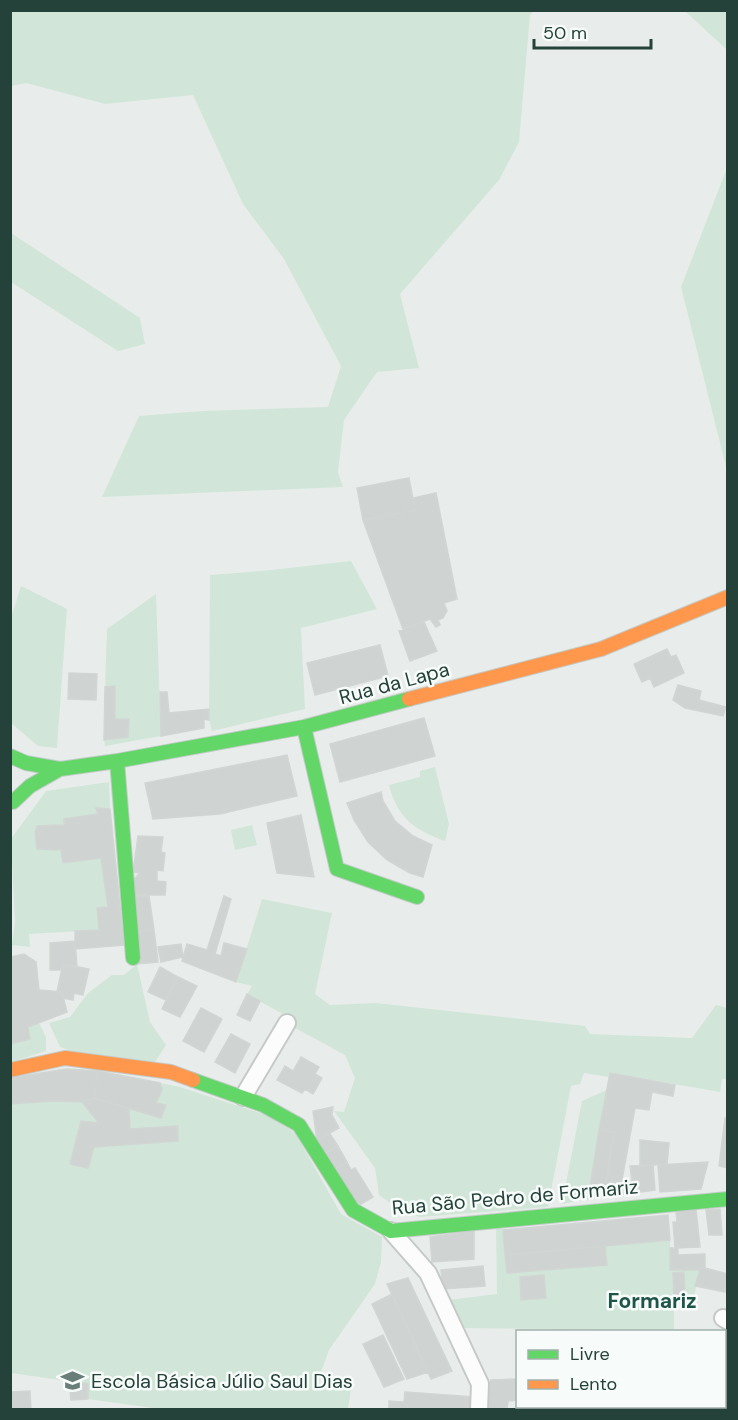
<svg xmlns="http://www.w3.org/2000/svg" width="738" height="1420" font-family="'DM Sans',sans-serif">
	<rect width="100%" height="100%" fill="#e8edeb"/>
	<!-- green -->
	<path fill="#d1e6d8" d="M11 10 534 11 530 15 519 142 499 180 400 294 419 368 377 372 344 420 338 472 343 487 102 497 139 416 202 411 328 407 341 366 284 259 243 204 193 95 105 104 26 83 11 86Z
		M685 11H727V50Z
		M727 168V471L681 287Z
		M11 233 140 318 145 344 118 351 11 282Z
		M351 561 377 609 301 628 305 709 212 731 209 720 210 575 262 571Z
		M21 586 67 609 57 748 38 746 11 723V618Z
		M156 594 161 736 105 746 104 740 128 736V719H115V687H105L107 629Z
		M435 767 449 824 445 841C414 830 397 817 389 785L420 777V771Z
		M109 782 110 809 97 808 98 814 65 819 64 825 37 826 35 832 38 849 61 850 64 863 101 858 108 907 97 908 99 930 29 934 30 947 12 945 15 922 11 839 46 791Z
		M252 825 257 845 235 850 231 830Z
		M262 899 332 913 315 994 330 1005 376 1003 585 1026 590 1034 692 1038 716 1005 727 1008V1079H722L720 1092 610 1073 609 1077 584 1073 580 1084 571 1086 548 1207 419 1217 399 1209 379 1195 375 1168 334 1111 344 1112 355 1078 345 1055 295 1028 297 1022 247 994 252 986 236 982Z
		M137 964 150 1022 166 1045 155 1062 72 1051 60 1047 49 1023 70 1017 88 993 112 975H124Z
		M39 1023 46 1037V1051L11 1062V1044L30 1039 28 1027Z
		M160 1083 180 1087 269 1116 296 1134 341 1214 382 1237 381 1262 375 1284 329 1350 317 1384 351 1390 348 1409H160L88 1399V1384L11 1373V1104L54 1101 82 1102 99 1123 81 1122 70 1163 88 1168 94 1147 177 1141V1126L130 1129 129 1108 161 1118 166 1105 156 1103 162 1090Z
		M607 1090 588 1199 562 1204 582 1101Z
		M496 1226 503 1230 507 1273 606 1265 605 1246 670 1240 671 1270H700L692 1305 674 1304V1331L465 1328 448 1300 497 1294Z"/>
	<!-- building -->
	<path fill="#cfd4d2" stroke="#d1d6d4" stroke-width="1.5" d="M409 478 415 510 363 520 357 488Z
		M436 493 457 599 444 603 447 611 443 618 438 620 440 625 436 627 430 619 403 629 363 520 415 510 413 498Z
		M424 622 437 651 410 661 399 631Z
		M380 645 388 676 315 695 307 663Z
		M667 649 671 657 676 655 684 673 654 687 650 678 642 682 634 664Z
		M69 673 97 674 96 700 68 699Z
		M678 685 701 691 699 700 726 707 723 716 685 708 673 700Z
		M115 686V719H129L128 737 104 740 105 687Z
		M160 692H167L169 713 209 709V720L204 719V728L161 736Z
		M424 718 435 756 340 782 330 744Z
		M287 755 297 796 220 814 153 819 145 783Z
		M381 792 383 801 395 821 413 836 432 845 423 877 410 873 387 860 368 842 354 820 347 803Z
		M96 808 110 809 124 945 75 949V931L99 930 97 908 108 907 101 858 63 863 61 850 37 849 35 832 37 826 64 825V819L98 814Z
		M301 815 314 877 277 873 267 823Z
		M138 836 163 837 161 852 165 853 163 871 157 870V881L166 882 165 895H131L133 880 140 873 133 872Z
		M131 895 149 896 154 930 136 932Z
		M224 896 231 899 215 954 221 956 224 943 247 949 236 982 182 961 187 944 207 950Z
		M154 930 158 962 137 964 136 932Z
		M75 941 77 967 63 964 62 970H50V943Z
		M181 944 183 957 161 962 158 947Z
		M24 954 36 962 39 990 62 992 67 1012 28 1027 30 1039 10 1044V957Z
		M63 964 89 969 83 995 74 993 73 1000 63 998 62 992H57Z
		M160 967 178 977 166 1000 148 992Z
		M178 977 197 986 180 1017 162 1009Z
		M247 994 260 1001 250 1021 237 1015Z
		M201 1008 222 1019 204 1052 183 1041Z
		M231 1034 250 1044 235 1073 215 1062Z
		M301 1057 319 1067 315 1074 322 1078 313 1094 305 1089 302 1093 277 1080 285 1066 293 1071Z
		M66 1069 98 1071 94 1098 82 1102 54 1101 10 1104V1078Z
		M98 1071 160 1083 162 1090 156 1103 166 1105 161 1118 94 1098Z
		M610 1073 675 1085 673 1096 652 1092 649 1110 635 1108 622 1180 606 1182 614 1132 599 1130Z
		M94 1098 129 1108 130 1129 178 1126V1141L94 1147 88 1168 70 1164 81 1121 99 1123 82 1102Z
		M333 1107 332 1115 339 1128 317 1140 313 1111Z
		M725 1118H728V1168L719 1166Z
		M599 1130 614 1132 606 1182 632 1181 630 1166 653 1165 655 1190 588 1199Z
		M330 1134 338 1146 325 1153 317 1140Z
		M640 1140 669 1143 667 1164 640 1166Z
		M338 1146 347 1162 334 1170 325 1153Z
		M347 1162 351 1170 355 1168 373 1197 356 1207 334 1170Z
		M708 1162 701 1189 660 1192 658 1165Z
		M696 1209 700 1247 675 1248 673 1222H677L676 1212Z
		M720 1209 722 1235H709L706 1210Z
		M668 1215 670 1240 505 1255 503 1230Z
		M474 1231V1259L432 1262 430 1237Z
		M605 1246 607 1265 507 1273 505 1255Z
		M670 1248H678V1255L705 1254V1267H701L700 1270H670Z
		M483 1266 485 1286 443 1289 441 1270Z
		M701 1267 728 1274V1288H726L725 1292 695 1286Z
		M684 1272 685 1301H674L673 1273Z
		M544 1275 546 1298 521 1300 520 1277Z
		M408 1278 452 1371 431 1379 387 1284Z
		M392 1294 428 1372 407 1379 372 1304Z
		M724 1333 728 1335V1381L724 1380Z
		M383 1335 404 1379 384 1387 363 1344Z
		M518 1379V1400L508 1401 507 1410H484L491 1380Z
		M69 1381 88 1384V1399L71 1400Z
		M30 1391 31 1410H10V1392Z
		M405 1392 474 1397 473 1410H389V1401L404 1402Z"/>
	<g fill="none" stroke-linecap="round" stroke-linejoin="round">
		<defs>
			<path id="street" d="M243 1097 287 1023
				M391 1231 428 1273 480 1384 479 1410
				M723 1318 728 1321"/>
			<path id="fast" d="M304 727 337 869 417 897
				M10 756 26 763 60 769
				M117 761 133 958
				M13 802 30 786 60 769 117 761 304 727 409 699
				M193 1080 263 1105 299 1125 353 1210 391 1231 728 1199"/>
			<path id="slow" d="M409 699 601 649 728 597
				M10 1070 65 1058 171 1072 193 1080"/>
		</defs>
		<!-- street casing -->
		<use href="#street" stroke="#c5cac8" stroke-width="20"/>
		<!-- fast casing -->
		<use href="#fast" stroke="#c3cbc8" stroke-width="16"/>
		<!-- slow casing -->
		<use href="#slow" stroke="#c3cbc8" stroke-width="16"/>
		<!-- street -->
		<use href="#street" stroke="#fcfcfc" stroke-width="16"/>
		<!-- fast -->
		<use href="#fast" stroke="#63d668" stroke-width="14"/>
		<!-- slow -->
		<use href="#slow" stroke="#ff974d" stroke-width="14"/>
	</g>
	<!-- icons -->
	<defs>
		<symbol id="school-bare" viewBox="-9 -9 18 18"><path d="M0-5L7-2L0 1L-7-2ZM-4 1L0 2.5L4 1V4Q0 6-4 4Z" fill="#697e78" stroke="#f7fbf9" stroke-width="2.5" paint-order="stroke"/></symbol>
	</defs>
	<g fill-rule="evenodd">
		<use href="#school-bare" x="56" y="1364" width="33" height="33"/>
	</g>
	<g text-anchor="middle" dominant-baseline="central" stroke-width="5" stroke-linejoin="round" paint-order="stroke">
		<!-- street labels -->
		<g font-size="20" fill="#24423a" stroke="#f7fbf9">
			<text transform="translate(394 683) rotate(-15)">Rua da Lapa</text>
			<text transform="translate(515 1197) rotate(-5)">Rua São Pedro de Formariz</text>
		</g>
		<!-- poi labels -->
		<g font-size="20" fill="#24423a" stroke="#f7fbf9" text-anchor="start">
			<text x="91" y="1381">Escola Básica Júlio Saul Dias</text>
		</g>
		<!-- neighbourhood labels -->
		<g font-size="21" font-weight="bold" fill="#1f5548" stroke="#f7fbf9">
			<text x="652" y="1301">Formariz</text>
		</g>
	</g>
	<!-- border -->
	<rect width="738" height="1420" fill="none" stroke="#24423a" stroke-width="24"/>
	<!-- legend -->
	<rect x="516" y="1330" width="210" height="78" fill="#f7fbf9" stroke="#a3b1ad" stroke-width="1.5"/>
	<rect x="528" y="1350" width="30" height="9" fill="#63d668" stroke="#a3b1ad" stroke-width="1.5"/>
	<text x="570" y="1360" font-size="18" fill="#24423a">Livre</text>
	<rect x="528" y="1380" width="30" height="9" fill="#ff974d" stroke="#a3b1ad" stroke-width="1.5"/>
	<text x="570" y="1390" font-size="18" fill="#24423a">Lento</text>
	<!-- scale -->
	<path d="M534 39v9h117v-9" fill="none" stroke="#24423a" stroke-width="3"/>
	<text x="543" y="39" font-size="18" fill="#24423a" stroke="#f7fbf9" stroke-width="4.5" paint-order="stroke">50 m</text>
</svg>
